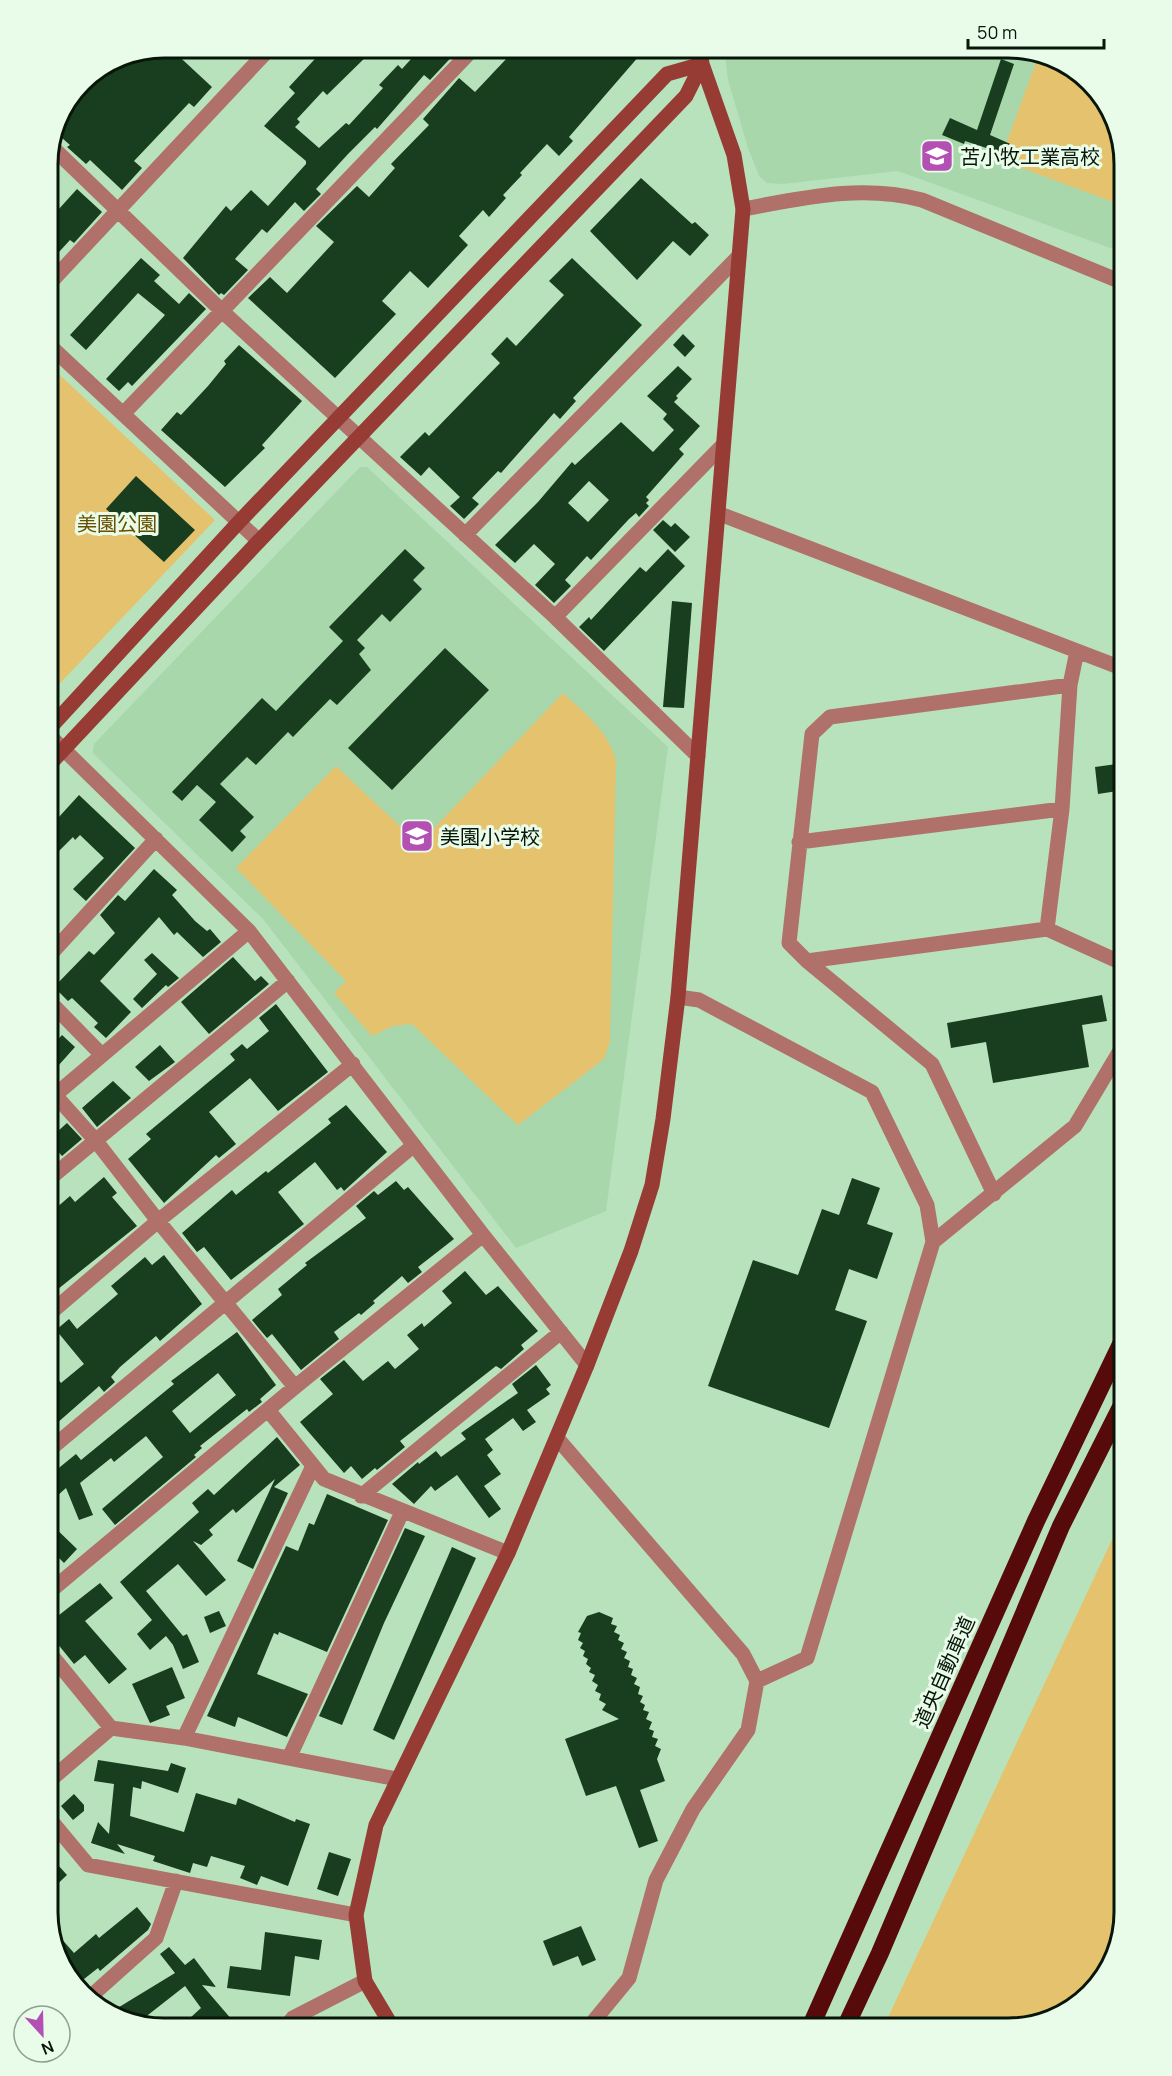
<svg xmlns="http://www.w3.org/2000/svg" width="1172" height="2076" font-family="Manrope,'Noto Sans JP',sans-serif">
	<rect width="100%" height="100%" fill="#b8e2bc"/>
	<!-- built -->
	<path fill="#a8d7ac" d="M724 48H1016L1078 72 1115 119 1124 164V253L898 171 783 184 767 183 759 176 748 148 728 80Z
		M360 467H367L668 747 606 1211 516 1248 263 919 93 753 94 744Z"/>
	<!-- green -->
	<path fill="#e5c36e" d="M1038 57 1078 72 1115 119 1124 164V206L1000 160Z
		M48 364 215 520 48 696Z
		M563 693C586 714 607 730 616 760L610 1041 604 1059 518 1125 412 1024 393 1026 372 1036 334 993 346 981 236 868 336 766 419 844Z
		M1124 1514V1919L1104 1977 1053 2019 1008 2028H883Z"/>
	<!-- building -->
	<path fill="#193d1f" fill-rule="evenodd" d="M170 48 212 87 194 107 189 103 134 161 142 168 122 190 90 160 86 164 67 147 70 145 54 131 57 119 82 82 120 57Z
		M325 48H375L327 95 323 91 297 119 300 122 295 127 319 148 346 123 349 125 383 88 379 85 398 65 402 69 421 48H460L430 80 424 75 377 129 375 127 348 154 316 189 321 194 304 211 295 202 267 233 262 229 235 259 248 270 224 295 221 293 219 295 183 258 226 206 231 211 251 190 268 206 306 164V161L264 126 295 93 289 87Z
		M498 48H646L569 137 573 141 559 156 547 144 520 173 522 175 503 195 506 198 489 217 483 210 459 236 468 245 428 288 410 271 382 301 396 314 335 378 248 298 270 277 287 293 334 242 316 226 357 186 369 197 395 168 391 164 429 125 423 119 459 78 475 92 508 57Z
		M1001 59 1014 64 990 135 1015 146 1011 156 965 141 964 144 942 135 950 118 977 130Z
		M641 178 692 224 695 222 709 235 690 256 673 241 637 280 590 231Z
		M77 189 102 212 74 243 70 240 48 264V200L58 210Z
		M141 258 160 275 154 281 179 304 189 293 206 309 132 386 128 382 119 391 106 379 165 315 138 293 86 350 70 335Z
		M572 258 642 325 573 398 576 401 560 419 554 413 501 473 498 471 472 498 479 504 464 519 450 506 460 497 429 467 421 476 400 457 425 432 429 436 500 363 491 354 507 337 516 346 564 295 549 281Z
		M683 334 695 346 685 357 673 345Z
		M239 345 302 401 262 445 265 448 225 487 161 430 177 412 181 415 208 386 226 364 224 361Z
		M678 366 692 379 676 396 678 398 674 402 700 426 679 449 684 454 646 497 649 500 646 503 649 506 639 517 636 513 629 519 591 560 587 556 565 580 571 586 554 603 535 585 555 564 534 544 515 563 495 545 538 502 572 462 575 465 621 422 653 452 674 430 663 419 667 414 647 396ZM589 481 609 500 588 522 568 503Z
		M136 476 195 530 164 562 106 509Z
		M663 520 671 527 675 523 690 537 675 552 653 530Z
		M405 549 425 568 413 580 422 589 390 622 382 614 357 640 365 648 359 654 371 670 337 705 330 699 293 737 288 732 256 765 247 757 220 784 254 817 240 831 246 837 232 852 199 820 216 802 197 785 182 801 172 792 262 698 276 711 343 641 329 627Z
		M668 549 685 566 604 651 579 627 589 617 591 620 640 567 646 572Z
		M672 601 692 603 684 708 663 707Z
		M445 648 489 690 392 790 348 748Z
		M1124 763V790L1098 794 1095 767Z
		M79 795 135 848 86 901 73 889 104 858 80 835 75 840 73 837 48 862V829Z
		M154 869 177 890 172 895 195 921 207 931 210 929 221 942 203 957 177 932 174 935 159 917 100 981 131 1012 106 1038 94 1027 98 1023 72 998 68 1001 54 987 89 951 94 955 115 933 100 915 118 895 125 901Z
		M152 953 179 978 168 987 166 985 142 1008 133 999 157 974 144 960Z
		M233 957 255 981 261 976 269 984 209 1034 181 1002Z
		M1102 995 1107 1021 1082 1025 1089 1067 993 1083 986 1042 951 1048 947 1023Z
		M276 1004 328 1072 278 1111 250 1078 209 1112 236 1144 219 1158 216 1155 164 1203 128 1159 151 1139 146 1134 235 1060 230 1054 242 1044 247 1049 269 1031 259 1018Z
		M62 1035 75 1047 58 1066 48 1057V1050Z
		M160 1045 175 1062 149 1081 135 1067Z
		M113 1081 131 1098 97 1127 82 1108Z
		M346 1105 387 1152 344 1191 341 1187 337 1190 315 1162 278 1192 304 1224 231 1280 204 1247 197 1252 182 1233 232 1190 236 1195 266 1171 268 1173 331 1123 328 1119Z
		M67 1123 82 1139 62 1156 48 1140Z
		M104 1177 117 1193 112 1197 137 1226 48 1297V1215L70 1196 75 1202Z
		M852 1178 880 1188 867 1224 893 1233 877 1279 849 1269 835 1310 867 1321 829 1428 708 1386 753 1260 798 1275 822 1209 839 1215Z
		M396 1181 404 1190 408 1187 454 1239 418 1267 422 1272 408 1283 402 1276 373 1301 375 1303 361 1315 359 1313 334 1332 339 1339 301 1370 272 1334 267 1338 252 1320 282 1295 278 1289 307 1265 305 1263 366 1218 356 1206 374 1191 378 1195Z
		M164 1255 202 1304 160 1341 156 1336 120 1367 111 1377 115 1382 104 1392 99 1386 97 1388 48 1431V1367L61 1383 84 1364 56 1330 69 1319 77 1329 118 1294 111 1286 145 1257 152 1265Z
		M465 1271 486 1295 498 1286 538 1331 521 1345 524 1349 501 1369 496 1366 400 1441 405 1447 377 1470 375 1468 362 1479 351 1466 344 1473 300 1422 333 1394 320 1379 344 1360 363 1381 388 1361 395 1369 419 1349 407 1335 422 1323 424 1327 452 1303 442 1291Z
		M237 1332 276 1385 260 1399 262 1402 249 1412 247 1409 200 1446 202 1448 194 1455 196 1457 115 1525 102 1509 163 1457 146 1436 114 1462 111 1458 80 1483 93 1515 79 1520 66 1488 48 1504V1479L60 1467 76 1454 81 1460 174 1384 171 1381ZM218 1373 236 1395 190 1433 172 1411Z
		M536 1365 551 1385 546 1389 550 1394 527 1410 536 1422 523 1431 513 1418 485 1439 493 1450 487 1455 501 1474 484 1486 501 1509 489 1518 457 1475 435 1491 431 1486 414 1504 392 1484 418 1462 419 1464 436 1451 441 1457 466 1439 461 1433 518 1393 512 1384Z
		M277 1437 300 1465 274 1487 288 1493 253 1569 237 1561 275 1479 236 1513 233 1509 209 1530 213 1535 201 1545 193 1541 226 1580 206 1596 178 1564 146 1591 183 1636 187 1634 199 1662 183 1669 173 1645 166 1636 150 1650 137 1634 152 1620 120 1582 199 1512 192 1503 208 1489 214 1495Z
		M327 1494 388 1520 327 1652 279 1632 278 1635 274 1633 257 1674 308 1694 287 1737 238 1717 235 1727 207 1716 286 1546 298 1551 309 1523 314 1525Z
		M48 1521 77 1549 64 1563 48 1547Z
		M405 1528 425 1536 384 1623 342 1725 319 1716Z
		M452 1547 476 1558 394 1740 373 1730Z
		M100 1583 113 1598 85 1621 127 1669 109 1684 85 1655 74 1664 48 1632 58 1622 54 1619Z
		M219 1611 226 1626 210 1633 204 1617Z
		M599 1612 613 1618 611 1624 617 1626 614 1632 620 1635 618 1640 624 1643 621 1649 627 1652 624 1658 630 1661 628 1667 633 1669 631 1675 637 1678 634 1684 640 1687 638 1694 643 1696 640 1702 645 1705 643 1710 649 1712 646 1719 652 1722 649 1729 654 1731 652 1737 658 1739 655 1746 661 1749 657 1759 665 1781 640 1790 658 1841 639 1848 616 1786 586 1796 565 1739 619 1719 602 1710 606 1704 599 1700 601 1694 595 1691 598 1685 592 1681 595 1675 589 1672 591 1668 586 1664 588 1659 583 1656 585 1651 580 1648 583 1643 578 1640 581 1633 578 1632 587 1616Z
		M172 1667 185 1698 166 1706 170 1715 150 1723 132 1684Z
		M98 1760 168 1771 171 1763 186 1768 178 1793 142 1781 141 1789 133 1787 130 1816 184 1832 196 1793 236 1805 238 1798 295 1822 296 1819 310 1824 288 1886 261 1876 257 1885 240 1878 245 1866 211 1856 207 1867 193 1863 190 1873 153 1861 155 1856 117 1844 125 1854 91 1843 98 1822 109 1834 114 1784 94 1781Z
		M74 1794 84 1805V1811L73 1820 61 1806Z
		M329 1852 351 1859 338 1896 317 1889Z
		M48 1854 67 1875 48 1893Z
		M137 1907 151 1924 148 1930 100 1971 98 1968 79 1983 57 1957 51 1927 74 1953 96 1934 99 1938Z
		M581 1926 596 1960 582 1966 578 1956 553 1966 543 1941Z
		M265 1932 322 1940 319 1960 295 1956 290 1996 227 1988 230 1966 261 1970Z
		M169 1947 185 1965 194 1958 216 1987 202 1985 239 2028H179L201 2008 185 1986 139 2022 111 2012 175 1973 160 1954Z"/>
	<g fill="none" stroke-linecap="round" stroke-linejoin="round">
		<!-- street -->
		<path stroke="#af7169" stroke-width="15" d="M51 146 223 312 555 617 698 756
			M743 209C804 198 861 184 922 200L1124 283
			M48 285 270 48
			M48 344 259 541
			M123 414 474 48
			M720 514 1124 669
			M465 535 739 256
			M555 617 722 446
			M48 734 249 931 483 1235 587 1365
			M799 842 1062 809
			M1047 929 1124 964
			M48 957 156 839
			M807 961 1047 929 1062 809 1070 685 1077 651
			M678 997 699 1000 872 1092 927 1205 933 1242 807 1658 757 1681
			M48 1000 101 1054
			M55 1095 96 1141 158 1221 295 1387
			M48 1101 249 931
			M48 1180 288 981
			M994 1194 932 1064 807 961 789 943 812 734 830 717 1070 685
			M933 1242 1075 1126 1124 1044
			M48 1315 158 1221 353 1064
			M268 1410 324 1479 508 1553
			M557 1438 743 1654 757 1681 748 1730 693 1809 656 1880 629 1978 588 2028
			M48 1451 414 1145
			M361 1496 561 1332
			M48 1593 295 1387 483 1235
			M48 1651 111 1728 184 1738 397 1779
			M184 1738 312 1468
			M289 1758 402 1512
			M48 1782 111 1728
			M48 1817 88 1865 356 1915
			M90 1997 156 1938 176 1881
			M285 2028 293 2018 365 1981"/>
		<!-- secondary -->
		<path stroke="#963c35" stroke-width="15" d="M48 730 238 523 667 74 702 64
			M48 766 259 541 686 96 702 64
			M393 2028 365 1981 356 1915 376 1825 508 1553 587 1365 631 1251 652 1185 663 1119 678 997 743 209 734 155 702 64 700 48"/>
		<!-- highway -->
		<path stroke="#560a09" stroke-width="18" d="M810 2028 1036 1521 1124 1338
			M845 2028 880 1953 1061 1526 1124 1401"/>
	</g>
	<!-- icons -->
	<defs>
		<symbol id="school-square" viewBox="-11 -11 22 22"><rect x="-9" y="-9" width="18" height="18" rx="4" fill="#b44fb4" stroke="#e8fce9"/><path d="M0-5L7-2L0 1L-7-2ZM-4 1L0 2.5L4 1V4Q0 6-4 4Z" fill="#fff"/></symbol>
	</defs>
	<g fill-rule="evenodd">
		<use href="#school-square" x="918" y="137" width="38" height="38"/>
		<use href="#school-square" x="398" y="817" width="38" height="38"/>
	</g>
	<g text-anchor="middle" dominant-baseline="central" stroke-width="6" stroke-linejoin="round" paint-order="stroke">
		<!-- poi labels -->
		<g font-size="20" fill="#08160a" stroke="#e8fce9" text-anchor="start">
			<text x="960" y="156">苫小牧工業高校</text>
			<text x="440" y="836">美園小学校</text>
		</g>
		<!-- park labels -->
		<g font-size="20" fill="#674e00" stroke="#e8fce9">
			<text x="117" y="523">美園公園</text>
		</g>
		<!-- street labels -->
		<g font-size="20" fill="#08160a" stroke="#e8fce9">
			<text transform="translate(944 1672) rotate(-66)">道央自動車道</text>
		</g>
	</g>
	<!-- crop -->
	<path d="M0 0H1172V2076H0ZM164 58H1008A106 106 0 0 1 1114 164V1912A106 106 0 0 1 1008 2018H164A106 106 0 0 1 58 1912V164A106 106 0 0 1 164 58Z" fill="#e8fce9" fill-rule="evenodd"/>
	<path fill="none" stroke="#08160a" stroke-width="3" d="M164 58H1008A106 106 0 0 1 1114 164V1912A106 106 0 0 1 1008 2018H164A106 106 0 0 1 58 1912V164A106 106 0 0 1 164 58Z"/>
	<!-- north arrow -->
	<g transform="translate(42 2034) rotate(158)"><circle r="28" fill="#e8fce9" stroke="#8ea090" stroke-width="1.5"/>
	<path d="M0-4.5L10 22L0 15L-10 22Z" fill="#b44fb4"/>
	<text y="-9" font-size="16" font-weight="bold" text-anchor="middle" fill="#08160a">N</text>
	</g>
	<!-- scale -->
	<path d="M968 39v9h136v-9" fill="none" stroke="#08160a" stroke-width="3"/>
	<text x="977" y="39" font-size="18" fill="#08160a" stroke="#e8fce9" stroke-width="4.5" paint-order="stroke">50 m</text>
</svg>
